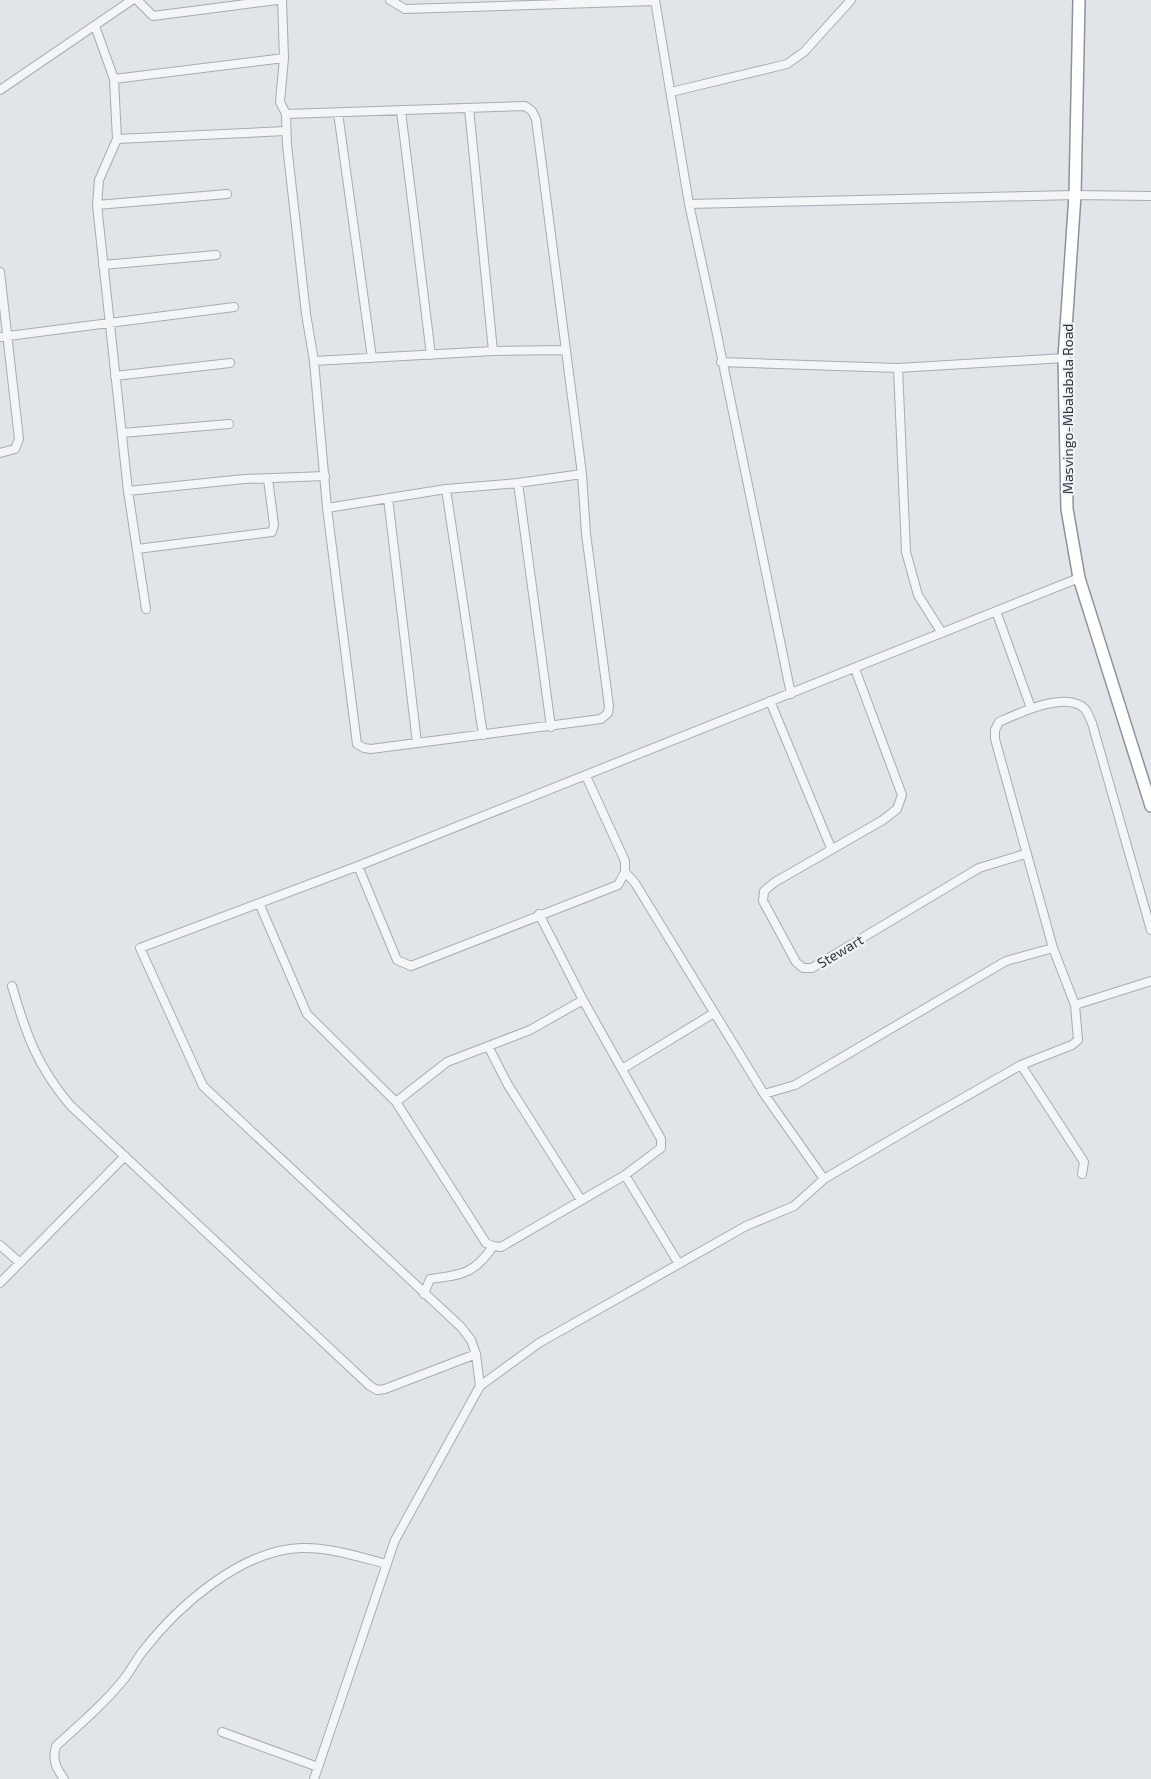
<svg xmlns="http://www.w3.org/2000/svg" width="1151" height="1779" font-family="'Exo 2',sans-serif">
	<rect width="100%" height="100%" fill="#e1e5e8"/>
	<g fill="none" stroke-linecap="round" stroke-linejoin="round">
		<defs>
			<path id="minor" d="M137 0 153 16 277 0
				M282 0 284 58 280 102 286 114 525 106 532 111 536 119 582 474 586 534 609 706 608 713 601 719 371 749 364 748 357 744 327 508 314 361 306 314 287 145 286 114
				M390 0 405 9 655 1
				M655 0 689 204 713 315 791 694
				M95 26 114 79 117 139 99 180 97 205 128 491 146 609
				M114 79 284 58
				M0 90 132 0
				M671 92 787 64 804 52 851 0
				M469 108 493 351
				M401 111 431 355
				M338 113 372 358
				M117 139 286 131
				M689 204 1075 195 1151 196
				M97 205 227 194
				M103 265 216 255
				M0 272 19 439 15 449 0 453
				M0 337 234 307
				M314 361 493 351 566 350
				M721 362 898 368
				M115 376 230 363
				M122 433 229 424
				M518 483 551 727
				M446 489 483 735
				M128 491 244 479 325 476
				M388 498 417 743
				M327 508 446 489 518 483 582 474
				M137 549 272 532 274 525 268 479
				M996 611 1031 708
				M942 633 918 595 906 552 898 368 1064 358
				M855 669 902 795 897 809 883 820 775 882 764 891 763 901 796 962 803 968H812L979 868 1025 854
				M770 701 831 848
				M358 866 397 960 411 966 618 885 625 872V861L586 776
				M625 872 635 883 764 1094 824 1179
				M259 903 307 1014 396 1102 447 1062 530 1030 583 1000
				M1151 930 1092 723C1090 719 1088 713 1085 709 1067 690 1019 713 999 722L995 730V739L1053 948 1075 1005 1151 981
				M12 986C26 1034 37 1066 70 1105L370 1386 377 1390 385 1389 476 1354
				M488 1046 508 1085 581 1200
				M1021 1065 1084 1162 1082 1174
				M622 1069 714 1013
				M764 1094 795 1085 1006 961 1053 948
				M396 1102 486 1243 493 1246 501 1247 625 1175 661 1148V1139L583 1000 539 914
				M625 1175 679 1264
				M0 1245 20 1263
				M0 1283 125 1156
				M424 1294 430 1279C461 1275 475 1274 493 1246
				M480 1386 539 1343 746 1226 794 1206 824 1179 921 1122 1021 1065 1072 1045 1078 1040 1075 1005
				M222 1732 318 1767
				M64 1779C56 1768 52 1760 56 1746 79 1725 104 1704 124 1679 131 1670 136 1660 143 1651 178 1606 241 1550 301 1548 329 1547 359 1557 387 1564
				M314 1779 395 1540 480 1386 476 1354 471 1340 461 1327 203 1086 140 948 358 866 1079 578"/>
			<path id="highway" d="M1079 0 1075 195 1064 358 1067 509 1079 578 1151 806"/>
		</defs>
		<!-- minor casing -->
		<use href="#minor" stroke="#a7acb2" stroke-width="10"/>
		<!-- highway casing -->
		<use href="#highway" stroke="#8a939e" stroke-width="14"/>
		<!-- minor -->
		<use href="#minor" stroke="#f3f5f7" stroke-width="8"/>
		<!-- highway -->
		<use href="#highway" stroke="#fff" stroke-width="11"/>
	</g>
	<g text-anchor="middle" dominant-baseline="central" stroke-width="4.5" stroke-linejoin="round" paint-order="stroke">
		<!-- street labels -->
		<g font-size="14" fill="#2b343f" stroke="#f0f3f6">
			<text transform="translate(1067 409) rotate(-90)">Masvingo-Mbalabala Road</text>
			<text transform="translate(840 951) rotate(-31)">Stewart</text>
		</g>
	</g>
</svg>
